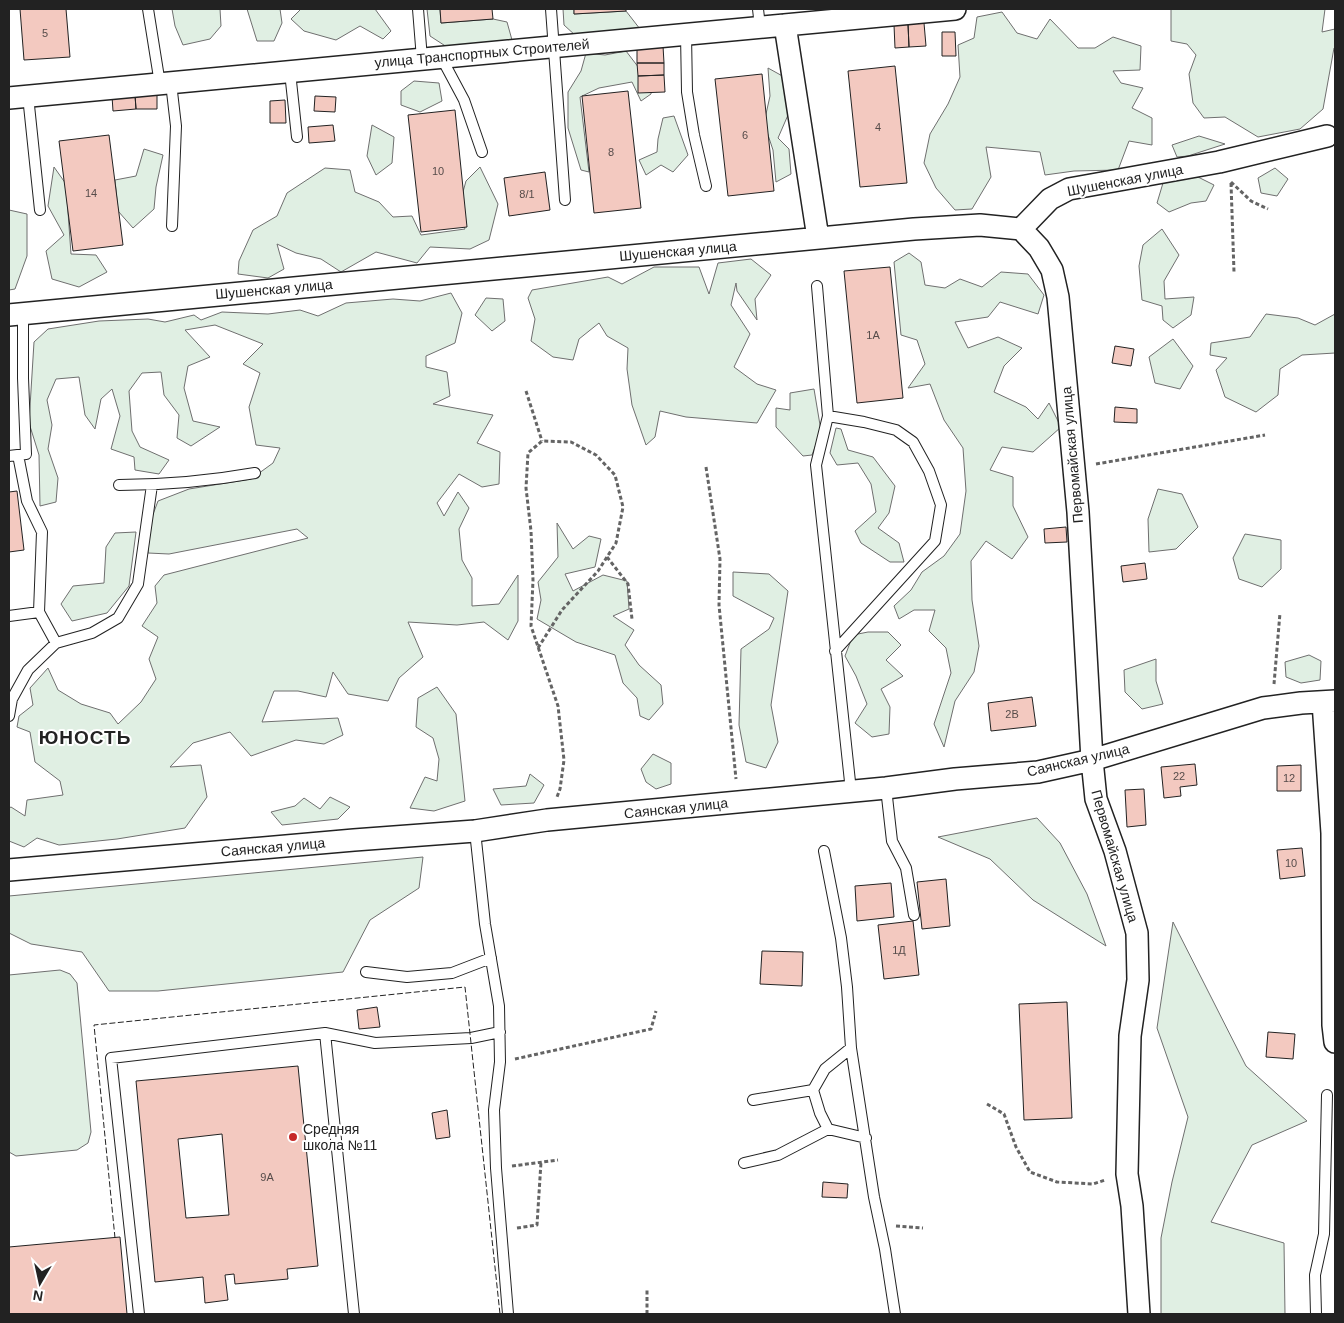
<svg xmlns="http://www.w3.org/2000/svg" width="1344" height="1323" font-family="Helvetica,sans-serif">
	<rect width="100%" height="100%" fill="#fff"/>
	<!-- green -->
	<path fill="#e0efe3" stroke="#6f6f6f" d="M172 9H220L221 26 210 39 183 45 175 26Z
		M247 9H280L282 23 274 41H257Z
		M301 9H375L391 31 383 39 360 26 336 40 304 31 291 19Z
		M427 9H440L441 23 493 19 507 22 512 40 482 46 450 49 430 36Z
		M563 9H574V14L626 11 640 29 576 36 564 25Z
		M1171 9H1325L1322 32 1335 29V49L1334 48 1323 109 1300 129 1258 137 1225 117 1204 118 1193 103 1189 74 1196 55 1187 44 1171 41Z
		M1002 12 1017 33 1037 39 1050 19 1078 48H1095L1113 37 1141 46 1140 70 1113 71 1121 83 1143 88 1132 108 1152 118V145L1129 141 1118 170 1074 171 1045 175 1040 152 986 147 991 177 972 209 955 210 936 188 924 163 930 134 948 104 960 77 958 45 974 38 977 17Z
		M626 51 652 85 651 94 641 101 632 82 599 88 580 97 589 172 581 170 568 128V92L581 71 586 53 605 55Z
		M768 68 786 78 788 115 778 138 789 149 791 174 776 182 773 150 764 123 770 96Z
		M414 81 439 83 442 101 420 112 401 105V91Z
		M674 116 688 155 673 172 661 165 646 175 639 160 657 152 658 139 663 118Z
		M372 125 394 137 392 163 376 175 367 156Z
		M1199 136 1225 144 1188 156 1177 157 1172 145Z
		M144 149 163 155 156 187 154 209 133 228 118 211 115 180 136 176Z
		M54 167 66 184 71 254 96 255 107 272 79 287 52 279 46 251 64 235 48 206Z
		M480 167 498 204 489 240 470 249 430 247 417 263 376 252 341 272 321 259 296 253 277 244 284 269 268 278 238 274 239 261 253 230 277 216 287 193 325 168 350 170 355 192 379 202 393 217 412 216 421 235 465 229 458 210 466 181Z
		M1275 168 1288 179 1277 196 1261 193 1258 178Z
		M1188 172 1214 185 1206 201 1191 203 1169 212 1157 203 1163 183Z
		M9 210 27 214V256L15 289 9 290Z
		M1162 229 1179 255 1164 281 1165 299 1194 297 1191 315 1173 328 1163 320 1162 306 1142 300 1139 266 1143 245Z
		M909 253 921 262 925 285 945 288 960 279 982 287 1001 272 1028 274 1044 295 1038 314 1000 302 988 317 955 322 968 348 998 337 1022 348 1004 366 994 392 1026 407 1038 419 1049 403 1061 427 1033 452 1002 447 990 470 1013 477V506L1028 537 1012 559 986 541 971 561 972 600 979 646 974 672 955 701 944 747 934 724 951 673 946 648 929 631 935 610H914L899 619 894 606 911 590 922 572 944 556 960 534 966 491 963 448 944 420 930 384 908 388 925 364 917 340 901 335 894 262Z
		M751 259 771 275 755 299 757 320 737 291 736 283 731 305 750 334 734 367 757 384 776 390 757 423 686 417 660 411 655 437 646 445 632 405 627 369 628 348 607 336 599 323 579 339 573 360 553 357 531 341 535 319 528 298 532 290 608 277 622 284 654 267H699L709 294 718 263Z
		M451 293 462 313 455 343 426 356V367L447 372 450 396 433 404 493 415 477 443 500 452 499 484 482 487 459 474 437 503 444 516 458 492 469 508 459 529 462 560 472 578V606L499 604 518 575V621L508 640 484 622 457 625 408 622 423 657 399 678 388 701 348 694 333 672 326 697 298 691H274L262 722 338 718 343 735 324 744 296 740 251 756 230 732 193 743 170 767 201 765 207 797 185 828 117 839 59 845 37 838 24 847 9 841V808L11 807 25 816 27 800 63 795 60 781 35 762 30 732 17 727 19 716 33 705 30 688 48 668 58 690 81 704 110 713 118 724 141 702 156 679 149 659 158 637 142 626 157 603 155 586 164 575 308 538 297 529 169 554 148 553 149 525 158 501 189 489 251 479 273 463 280 448 256 445 249 407 260 373 243 364 263 344 215 325 185 330 210 357 188 366 184 388 193 421 220 427 191 446 177 438 179 415 164 395 161 372 142 373 129 391 132 431 140 447 169 460 159 474 135 470 134 457 111 449 120 416 112 389 101 399 95 429 85 415 79 377 56 379 47 400 52 425 48 449 58 478 56 502 40 506 39 455 29 423 34 342 48 329 99 321 148 319 165 322 194 315 201 320 222 312 268 314 300 310 318 316 346 303 393 299 420 301Z
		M486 298 503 299 505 321 492 331 475 315Z
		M1266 314 1298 318 1315 325 1335 314V353L1302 355 1280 369 1278 395 1256 412 1225 397 1216 370 1227 358 1210 355 1211 343 1250 337Z
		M1173 339 1193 366 1180 389 1155 383 1149 357Z
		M814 389 821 431 812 455 803 456 776 427V408L790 410V393Z
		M836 428 841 429 848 450 873 457 895 486 889 513 878 528 899 543 904 562H890L861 543 855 531 876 512 871 484 858 463 837 465 830 453Z
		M1158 489 1182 494 1198 527 1176 549 1149 552 1148 519Z
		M557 523 573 549 589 536 601 539 595 567 565 574 573 591 603 575 627 581 629 609 613 616 634 630 625 645 639 665 661 685 663 704 649 720 640 716 637 698 623 683 615 655 576 642 537 619 541 600 538 582 558 557Z
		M136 532 129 586 107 613 72 621 61 604 73 586 104 583 106 547 115 533Z
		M1245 534 1281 540V569L1262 587 1239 579 1233 558Z
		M733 572 769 574 788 591 771 705 778 742 766 768 746 762 739 725 741 649 769 629 774 618 733 596Z
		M868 632H888L901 645 886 660 903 676 881 689 890 707 889 734 872 737 855 723 867 704 856 676 845 656 853 635Z
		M1309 655 1321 661 1320 680 1301 683 1286 677 1285 662Z
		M1156 659V681L1163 704 1142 709 1125 692 1124 670Z
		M437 687 456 714 465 801 434 811 410 808 425 777 437 781 439 759 433 738 416 727 418 698Z
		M653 754 671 763V784L656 789 646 782 641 769Z
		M530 774 544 785 534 803 501 805 493 789 526 786Z
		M330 797 350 807 338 819 282 825 271 812 295 806 304 798 320 809Z
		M1037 818 1060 843 1087 894 1106 946 1033 900 990 859 938 837Z
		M423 857 419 888 370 920 343 972 158 991H109L82 952 31 944 9 933V896Z
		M1173 922 1246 1066 1307 1121 1252 1145 1211 1222 1284 1243 1285 1314H1161V1238L1172 1182 1188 1117 1157 1028Z
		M60 970 70 974 77 983 91 1132 88 1143 77 1150 16 1156 9 1152V975Z"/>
	<!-- building -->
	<path fill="#f3c9c0" stroke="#222" fill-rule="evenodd" d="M20 9H66L70 57 24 60Z
		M440 9H492L493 19 441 23Z
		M574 9H626V11L574 14Z
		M924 23 926 46 909 47 908 24Z
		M908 24 909 47 895 48 894 25Z
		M942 32H955L956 56H942Z
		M663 46 664 63H637V47Z
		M637 63H664V75L638 76Z
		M895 66 907 183 860 187 848 71Z
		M762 74 774 191 728 196 715 79Z
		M664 75 665 92 638 93V76Z
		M628 91 641 208 594 213 582 96Z
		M157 94V109H136L135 95Z
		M135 95 136 109 113 111 112 96Z
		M315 96 336 97 335 112 314 111Z
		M285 100 286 123H270V101Z
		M455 110 467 227 421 232 408 115Z
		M333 125 335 141 309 143 308 127Z
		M109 135 123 245 73 251 59 141Z
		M545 172 550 210 509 216 504 178Z
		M890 267 903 398 857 403 844 271Z
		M1115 346 1134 349 1131 366 1112 363Z
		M1115 407 1137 409V423L1114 422Z
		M17 491 24 550 9 552V492Z
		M1066 527 1067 542 1045 543 1044 529Z
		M1145 563 1147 579 1123 582 1121 566Z
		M1032 697 1036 726 991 731 988 703Z
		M1195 764 1197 785 1180 787 1181 796 1164 798 1161 767Z
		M1301 765V791H1277V766Z
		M1144 789 1146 825 1127 827 1125 790Z
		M1302 848 1305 876 1280 879 1277 850Z
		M946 879 950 926 922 929 917 882Z
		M891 883 894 917 857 921 855 886Z
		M913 921 919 975 884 979 878 925Z
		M762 951 803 952 802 986 760 984Z
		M1067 1002 1072 1118 1024 1120 1019 1004Z
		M377 1007 380 1027 359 1029 357 1010Z
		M1268 1032 1295 1034 1293 1059 1266 1057Z
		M298 1066 318 1266 287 1269 288 1279 235 1284 234 1274 225 1275 228 1300 205 1303 203 1277 155 1282 136 1081ZM222 1134 229 1215 186 1218 178 1139Z
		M447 1110 450 1137 436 1139 432 1113Z
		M823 1182 848 1184 847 1198 822 1197Z
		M120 1237 127 1314H9V1247Z"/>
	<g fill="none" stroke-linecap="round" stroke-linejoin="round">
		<defs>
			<path id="service" d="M148 9 160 84
				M418 9 422 59
				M551 9 565 200
				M758 9 760 27
				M686 34 687 92 694 135 706 186
				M441 57 464 100 482 152
				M290 72 297 137
				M171 83 176 126 172 226
				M28 96 40 210
				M817 286 828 416 816 465 851 791
				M828 416 864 422 896 430 913 442 929 471 941 505 935 541 835 651
				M18 455 27 501 42 532 39 612 56 643
				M9 456 26 454 23 378V313
				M119 485C165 485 210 481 255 473
				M9 616 39 612
				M9 716 12 699 28 670 56 643 92 633 118 618 138 584 152 485
				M886 788 892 841 906 868 914 915
				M475 831 485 924 499 1006 500 1062 494 1110 496 1168 508 1314
				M824 851 841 938 847 987 851 1048 874 1197 885 1249 895 1314
				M366 972 407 977 452 973 491 958
				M325 1033 354 1314
				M753 1100 813 1090
				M828 1129 820 1113 813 1090 825 1069 851 1048
				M744 1163 778 1155 828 1129 866 1138
				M139 1314 111 1058 325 1033 375 1043 471 1038 500 1032
				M1316 1314 1315 1275 1324 1234 1327 1095"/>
			<path id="minor" d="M785 25 818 238
				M9 98 955 9
				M1021 229 1039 248 1052 270 1058 297 1078 512 1092 760 1096 799 1115 851 1137 933 1138 980 1130 1036 1127 1174 1132 1206 1139 1314
				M1021 229 1050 199 1069 189 1219 162 1327 136
				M9 315 914 229 980 225 1021 229
				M1323 702 1332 833 1333 1025 1335 1042
				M9 870 354 840 475 831 547 820 886 788 955 779 1038 772 1092 760 1263 708 1301 703 1335 701"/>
		</defs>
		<!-- service casing -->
		<use href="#service" stroke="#222" stroke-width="12"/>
		<!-- minor casing -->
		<use href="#minor" stroke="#222" stroke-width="24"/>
		<!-- path -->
		<path stroke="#646464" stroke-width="3" stroke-dasharray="4 2.5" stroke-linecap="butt" d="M1231 182 1251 201 1268 209
			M1231 183 1234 272
			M526 391 542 441
			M1096 464 1265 435
			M706 467 720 559 719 605 736 779
			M607 557 628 584 632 619
			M538 648 562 610 598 571 616 543 623 507 615 475 596 455 571 442 542 441 528 453 526 488 531 531 533 580 531 626 558 706 564 760 560 789 557 797
			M1274 684 1280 613
			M515 1059 651 1029 656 1011
			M987 1104 1004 1114 1016 1147 1030 1172 1057 1182 1093 1184 1105 1180
			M512 1166 558 1160
			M896 1226 923 1228
			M517 1228 537 1225 541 1162
			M647 1314V1289"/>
		<!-- service -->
		<use href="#service" stroke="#fff" stroke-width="10"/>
		<!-- minor -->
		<use href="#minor" stroke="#fff" stroke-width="21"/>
		<!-- fence -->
		<path stroke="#222" stroke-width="1" stroke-dasharray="6 2.5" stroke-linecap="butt" d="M115 1238 94 1025 465 987 500 1314"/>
	</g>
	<!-- markers -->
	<circle fill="#c62828" stroke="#fff" stroke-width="2" cx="293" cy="1137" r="5"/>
	<g text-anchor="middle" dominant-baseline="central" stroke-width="4" stroke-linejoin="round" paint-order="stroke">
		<!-- number labels -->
		<g font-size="11" fill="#564c4a">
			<text x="45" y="33">5</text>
			<text x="878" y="127">4</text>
			<text x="745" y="135">6</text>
			<text x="611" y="152">8</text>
			<text x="438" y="171">10</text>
			<text x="91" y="193">14</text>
			<text x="527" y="194">8/1</text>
			<text x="873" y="335">1А</text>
			<text x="1012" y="714">2В</text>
			<text x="1179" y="776">22</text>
			<text x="1289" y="778">12</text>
			<text x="1291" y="863">10</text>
			<text x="899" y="950">1Д</text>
			<text x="267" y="1177">9А</text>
		</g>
		<!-- street labels -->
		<g font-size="14" fill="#222" stroke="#fff">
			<text transform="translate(482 53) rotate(-5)">улица Транспортных Строителей</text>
			<text transform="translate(1125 180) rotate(-11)">Шушенская улица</text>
			<text transform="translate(678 251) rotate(-5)">Шушенская улица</text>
			<text transform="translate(274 289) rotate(-5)">Шушенская улица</text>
			<text transform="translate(1072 455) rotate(-95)">Первомайская улица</text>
			<text transform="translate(1078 760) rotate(-13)">Саянская улица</text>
			<text transform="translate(676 808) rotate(-6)">Саянская улица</text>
			<text transform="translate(273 847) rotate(-5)">Саянская улица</text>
			<text transform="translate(1115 856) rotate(74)">Первомайская улица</text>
		</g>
		<!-- poi labels -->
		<g font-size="14" fill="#222" stroke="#fff" text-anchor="start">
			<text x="303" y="1129">Средняя<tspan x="303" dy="16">школа №11</tspan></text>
		</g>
		<!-- district labels -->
		<g font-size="19" font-weight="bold" letter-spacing="1" fill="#222" stroke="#fff">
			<text x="85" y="737">ЮНОСТЬ</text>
		</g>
	</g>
	<!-- border -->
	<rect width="1344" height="1323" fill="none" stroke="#222222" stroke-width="20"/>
	<!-- north arrow -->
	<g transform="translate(40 1283) rotate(189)" stroke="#ffffff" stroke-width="4" paint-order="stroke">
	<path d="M0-4L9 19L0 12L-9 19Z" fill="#222222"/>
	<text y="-8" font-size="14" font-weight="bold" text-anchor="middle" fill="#222222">N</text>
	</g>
</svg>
